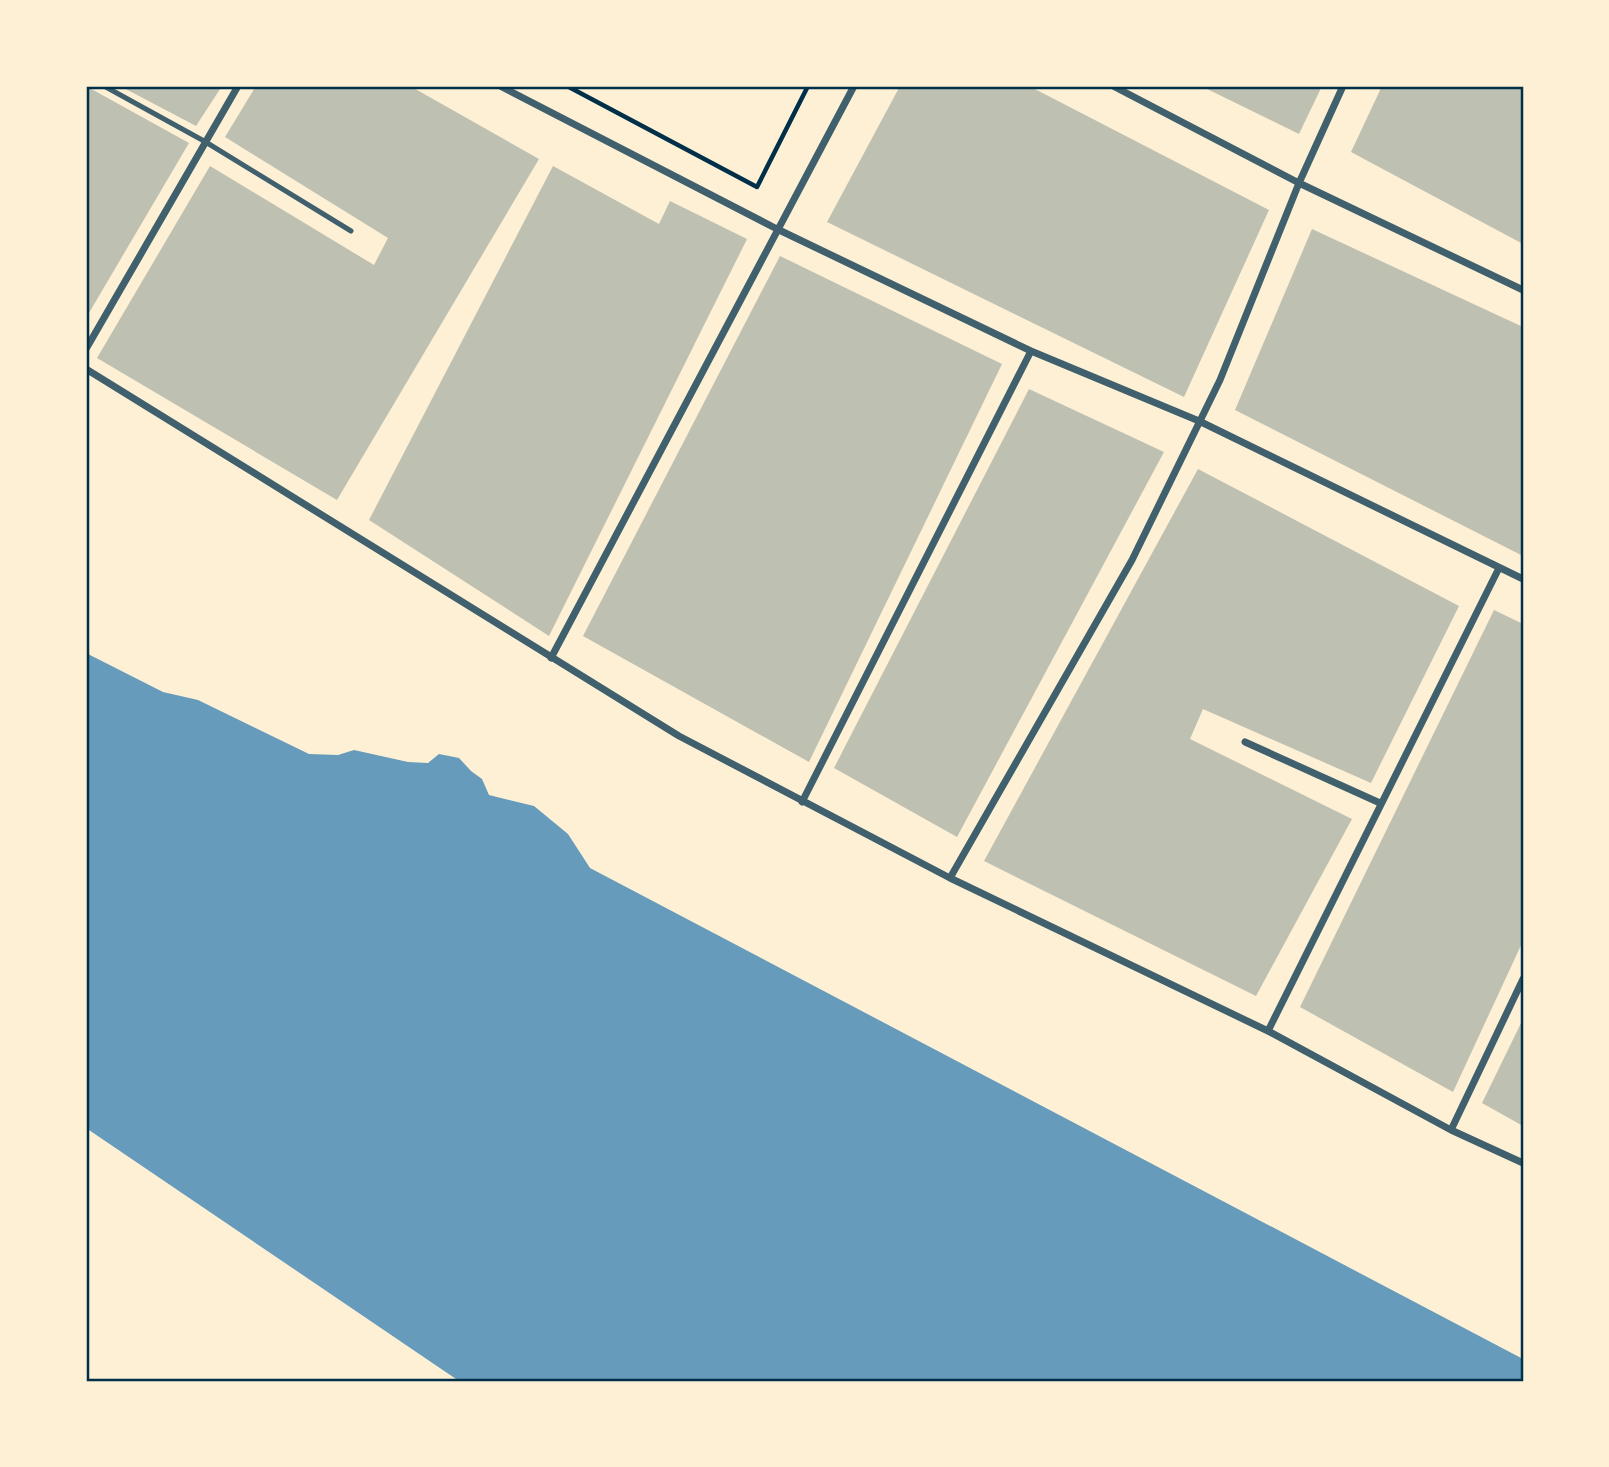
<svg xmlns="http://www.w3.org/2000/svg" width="1609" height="1467" font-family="'PT Sans',sans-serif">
	<rect width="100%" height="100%" fill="#fdf0d5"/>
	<!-- water -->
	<path fill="#669bbc" d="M86 653 163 692 198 700 309 754 338 755 354 750 408 762 428 763 439 754 459 758 471 771 482 779 489 795 534 806 568 834 590 868 1523 1359V1381H459L86 1128Z"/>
	<!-- building -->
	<path fill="#bec0b2" d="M86 86 189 143 86 318Z
		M120 86H222L196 126Z
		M256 86H410L539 159 337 500 97 358 210 166 374 265 388 238 225 137Z
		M900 86H1029L1269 210 1184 397 827 222Z
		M1201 86H1322L1299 134Z
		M1382 86H1523V244L1351 152Z
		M553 166 659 224 670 201 747 239 549 636 369 520Z
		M1312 229 1523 327V556L1235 410Z
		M780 256 1002 364 809 762 583 636Z
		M1029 389 1164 452 957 837 834 768Z
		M1198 469 1459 606 1371 783 1203 709 1190 739 1352 819 1256 996 984 861Z
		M1494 610 1523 624V941L1453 1092 1300 1007Z
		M1523 1019V1126L1482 1103Z"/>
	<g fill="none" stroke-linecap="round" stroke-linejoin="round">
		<!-- path -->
		<path stroke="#003049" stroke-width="4.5" d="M567 86 757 187 808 86"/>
		<!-- service -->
		<path stroke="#3f606c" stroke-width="5" d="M104 86 204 141 351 231"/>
		<!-- minor -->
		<path stroke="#3f606c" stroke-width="7" d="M500 86 777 229 1031 351 1199 421 1523 579
			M1113 86 1299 183 1523 290
			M86 349 238 86
			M86 369 679 736 950 878 1268 1031 1451 1130 1523 1163
			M551 658 854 86
			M1245 742 1380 803
			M802 802 1031 351
			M950 878 1132 560 1220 380 1299 183 1343 86
			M1268 1031 1499 568
			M1451 1130 1523 979"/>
	</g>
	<!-- border -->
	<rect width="1609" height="1467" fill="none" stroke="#fdf0d5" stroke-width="175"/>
	<rect x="88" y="88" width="1434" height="1292" fill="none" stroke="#003049" stroke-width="2.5"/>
</svg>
